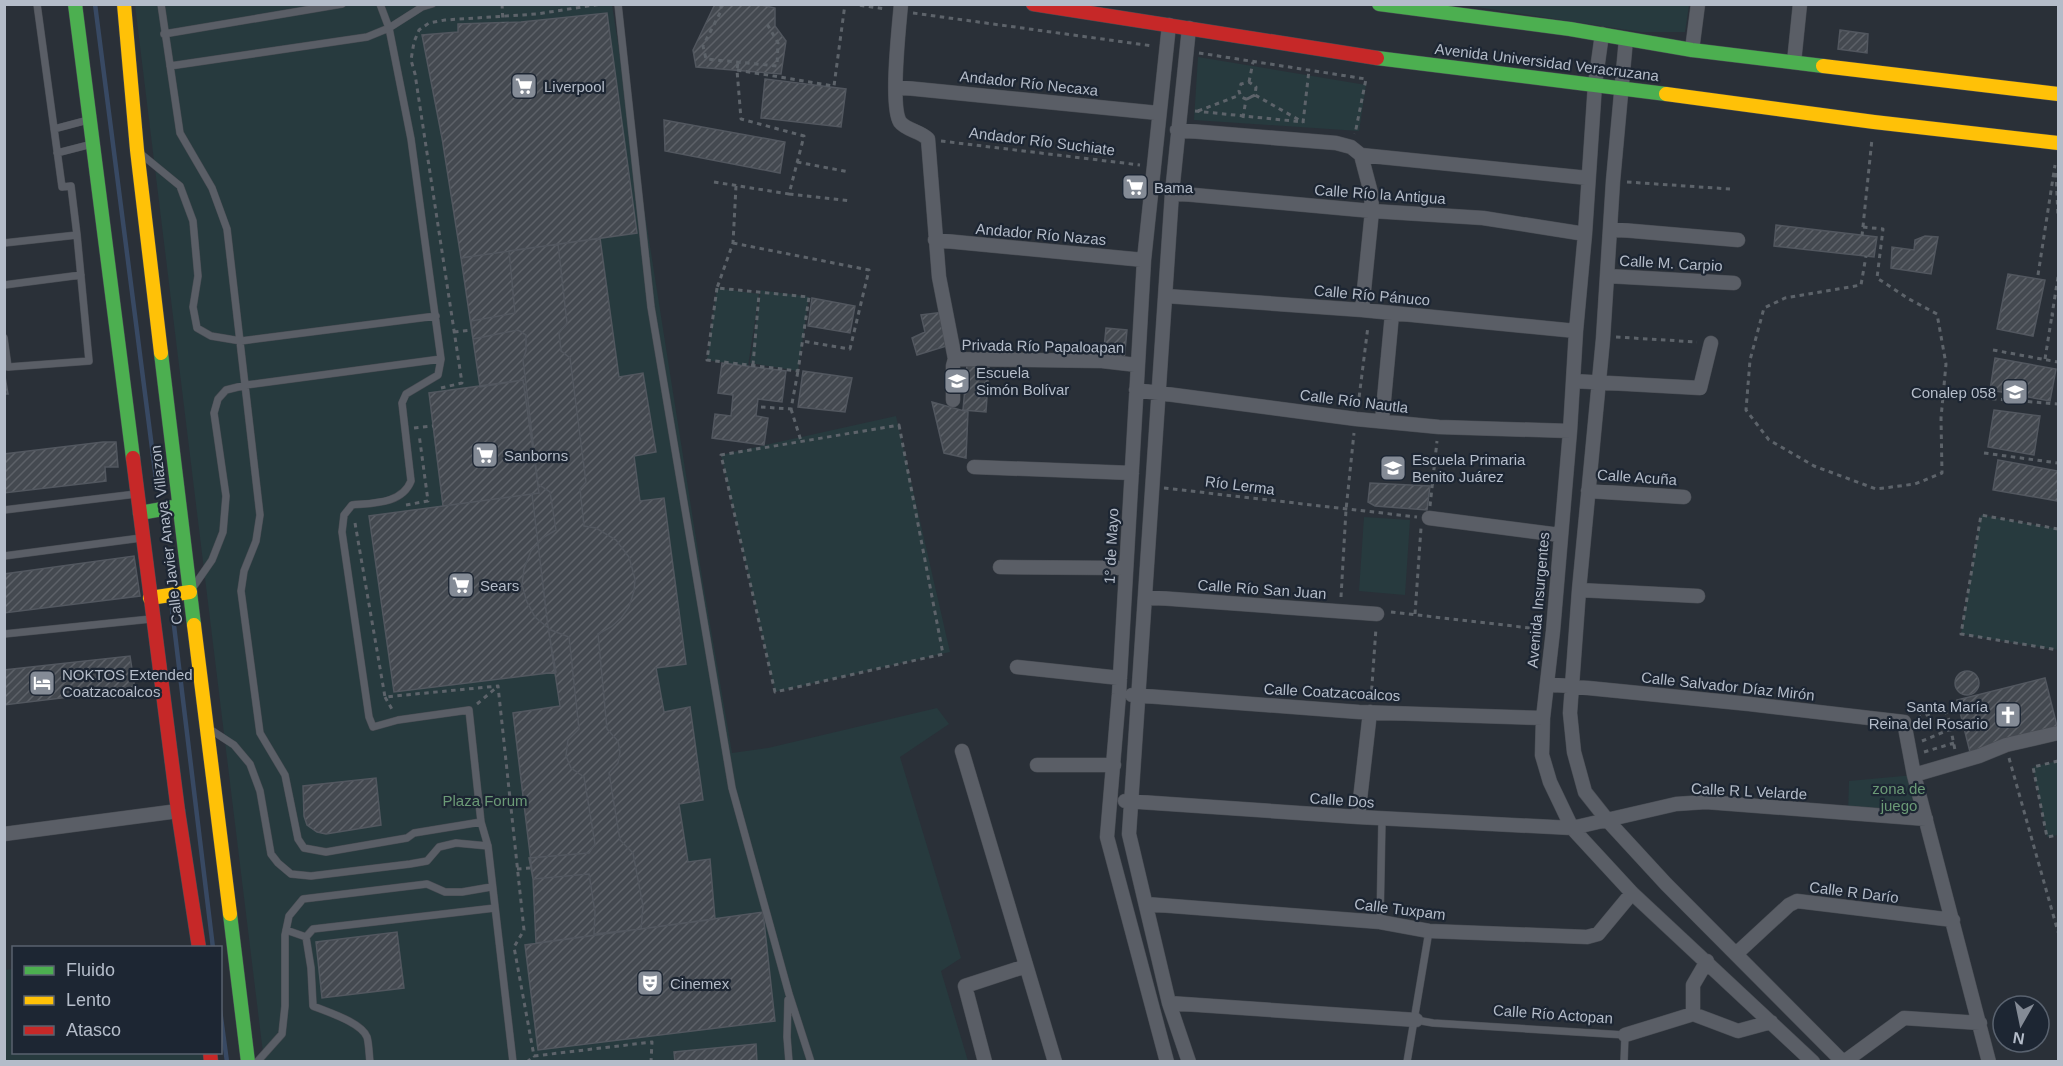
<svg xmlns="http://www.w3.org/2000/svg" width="2063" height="1066" font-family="Helvetica,sans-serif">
	<defs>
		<pattern id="building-hatch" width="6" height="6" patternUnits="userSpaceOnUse" patternTransform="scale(1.5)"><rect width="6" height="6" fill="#444950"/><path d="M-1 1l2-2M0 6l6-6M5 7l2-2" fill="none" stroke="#5d6168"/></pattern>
	</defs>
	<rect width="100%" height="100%" fill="#2a3038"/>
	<!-- green -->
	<path fill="#273a3e" d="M135 5H612L703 583 732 753 768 748 937 708 949 724 900 757 961 958 941 971 968 1061H264Z
		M1464 5H1689L1685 32H1641Z
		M1198 57 1366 85 1359 131 1194 120Z
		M717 288 759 294 748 366 707 360Z
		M761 290 809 297 798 371 750 363Z
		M896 416 950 652 775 692 721 455Z
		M1981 515 2058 529V650L1961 634Z
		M1364 517 1410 520 1405 595 1359 591Z
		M2058 761V835L2047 837 2033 767Z
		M1914 775 1926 819 1848 814 1849 781Z
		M13 969 14 1052H210L211 1061H5L4 970Z"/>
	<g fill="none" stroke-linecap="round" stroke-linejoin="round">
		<!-- stream -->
		<path stroke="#384963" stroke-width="4.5" d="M95 4 157 487
			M172 609 213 948
			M220 1010 227 1062"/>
	</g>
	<!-- building -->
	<path fill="url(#building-hatch)" stroke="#52575f" stroke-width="1.5" d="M715 4H757L775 8V26L786 41 781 74 696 67 693 50Z
		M607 13 637 233 461 258 442 138 422 35 458 32V24L521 22Z
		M1840 30 1868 34 1867 53 1838 49Z
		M765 79 846 89 841 127 761 118Z
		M664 120 785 142 780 173 665 151Z
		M1776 225 1877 237 1874 257 1774 246Z
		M1925 236 1938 237 1931 274 1891 268 1892 247 1914 250 1915 240Z
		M600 238 619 377 643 373 656 452 634 456 640 501 664 498 686 664 656 668 664 712 690 707 703 800 679 804 688 862 710 859 715 919 536 943 533 879 513 713 560 706 548 627 532 494 539 493 523 380 480 387 461 258Z
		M558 244 567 323 559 333 561 351 570 358 586 482 580 489 584 526 596 528 616 540 629 557 635 579 634 591 629 607 621 618 611 627 598 634 607 729 618 741 620 752 618 763 609 773 620 840 633 853 643 906 641 929 594 934 595 912 589 874 533 879 529 858 589 853 595 844 584 777 571 768 566 756 568 740 579 729 569 637 551 630 535 617 527 602 522 585 524 569 531 551 544 537 556 530 550 492 538 484 523 360 526 351V335L518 330 473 339 471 321 515 313 509 251Z
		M2008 274 2045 280 2033 336 1997 329Z
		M812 298 855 306 850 333 808 326Z
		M944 312 953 344 917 355 912 338 925 332 921 315Z
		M1106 328 1127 330 1124 361 1103 359Z
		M1995 358 2056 369 2050 401 1990 390Z
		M722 363 786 371 782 402 758 399 756 416 768 418 764 445 712 438 715 414 731 416 733 395 718 393Z
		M967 365 989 367 986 412 963 410Z
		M4 371 8 394H4Z
		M803 371 852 378 845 412 798 407Z
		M523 380 539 493 443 506 429 393Z
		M932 402 968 412 966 458 944 453Z
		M1994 410 2040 416 2034 455 1988 447Z
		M103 442H116L118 467H105L106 481 4 493V454Z
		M1998 460 2058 471V501L1993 490Z
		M1370 483 1430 486 1427 510 1375 506 1368 502Z
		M532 494 548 627 556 672 394 692 369 516Z
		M134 556 140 596 4 613V574Z
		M130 656 135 689 4 705V670Z
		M1955 683a12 12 0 1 1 24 0a12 12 0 1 1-24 0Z
		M2045 678 2058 730 1970 752 1957 700Z
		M376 778 381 825 326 834 317 832 307 825 304 816 303 786Z
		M763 912 775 1021 538 1050 525 945Z
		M397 932 404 988 322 998 316 942Z
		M756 1044 757 1062H675L674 1052Z"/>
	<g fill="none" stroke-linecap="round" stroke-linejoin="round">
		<defs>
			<path id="lane" d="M161 4 180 133 212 188 227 229 260 515 256 541 244 571 241 591 260 733 285 775 298 839 304 848 326 852 407 838 414 833 481 822
				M380 4 389 28 411 139 441 359 438 375 406 394 402 403 411 481C402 504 373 503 352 505L344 515 342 532 369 717 373 727 398 720 469 710 481 822 488 846 513 1062
				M618 4 651 307 732 788 789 994 811 1062
				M164 34 342 4
				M170 66 367 37 389 28 422 7 432 4
				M54 129 88 120
				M57 153 92 144
				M141 154 180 186 193 221 198 276 193 307 197 328 211 336 241 341 436 316
				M4 243 77 235 71 186 62 187 37 4
				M4 285 81 275
				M4 338 8 367 89 361 77 235
				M4 510 136 494
				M4 556 141 538
				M194 586 212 560 223 532 226 496 214 413 218 399 226 390 246 385 441 359
				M4 634 151 619
				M211 730 234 745 250 764 260 791 271 854 278 863 291 874 311 876 410 864 427 861 439 847 456 843 488 846
				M1380 922 1382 819
				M286 930 306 937
				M788 1000 787 1037 789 1062
				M1416 1020 1433 1023 1625 1035 1624 1062
				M257 1062 282 1034 285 1006V935L289 916 303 899 427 884 445 892H462L491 887
				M370 1062C369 1054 369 1044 367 1037 361 1022 327 1012 313 1006L311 968 306 937 313 929 495 908
				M1407 1062 1429 931"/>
			<path id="street" d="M901 4C899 27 890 106 900 122 906 130 920 131 928 139L939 277 955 359
				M1602 34 1595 84 1585 234 1576 331 1570 431 1553 631 1543 718 1542 755 1550 782 1572 828 1632 893 1813 1062
				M1626 39 1613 181 1603 339 1579 590 1570 713 1574 752 1585 792 1608 821 1666 884 1843 1062
				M1692 50 1698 4
				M1794 62 1800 4
				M896 87 1158 113
				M1177 130 1336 143 1351 147 1361 155 1371 193 1372 211 1362 310
				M1361 155 1588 178
				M1172 193 1372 211 1483 218 1585 234
				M1610 229 1738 240
				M935 240 1144 260
				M1607 276 1734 283
				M1166 296 1362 310 1576 331
				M1573 381 1700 388 1711 343
				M1136 390 1356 419 1439 427 1570 431
				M953 400V366L955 359 1102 361 1137 365
				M1382 421 1392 314
				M974 467 1132 473
				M1588 491 1684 497
				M1429 518 1560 535
				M1000 567 1126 568
				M1579 590 1698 596
				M1145 597 1377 614
				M1017 667 1120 678
				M1548 684 1749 704 1904 722 1914 775 1989 1062
				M1132 695 1359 712 1543 718
				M962 751 1055 1062
				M1037 765H1114
				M1914 775 1979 756 2006 745 2058 733
				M1125 801 1358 817 1572 828 1676 804 1706 802 1926 819
				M1358 817 1370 712
				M4 834 178 811
				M1146 904 1380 922 1429 931 1587 937 1598 934 1632 893
				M1736 954 1789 905 1797 901 1953 920
				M1169 1003 1416 1020
				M1693 1014V985L1707 961
				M1625 1035 1693 1014 1738 1031 1771 1022
				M985 1062 965 986 1026 966
				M1167 1062 1107 837 1119 694 1144 260 1169 25
				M1189 1062 1169 1003 1129 834 1172 193 1189 28
				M1844 1062 1904 1018 1980 1023"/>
			<path id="fast" d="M75 4 133 458
				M1379 4 1570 29 1692 50 1823 66
				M1377 58 1666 94
				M161 353 194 625
				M140 513 179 506
				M230 914 248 1062"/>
			<path id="slow" d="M124 4 137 150 161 353
				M1823 66 2058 94
				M1666 94 1874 122 2058 143
				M150 598 190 592
				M194 625 230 914"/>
			<path id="jam" d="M1033 4 1377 58
				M133 458 178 811 199 948
				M210 1052 211 1062"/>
		</defs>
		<!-- lane casing -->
		<use href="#lane" stroke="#484c53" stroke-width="8"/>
		<!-- street casing -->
		<use href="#street" stroke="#484c53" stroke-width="15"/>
		<!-- fast casing -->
		<use href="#fast" stroke="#484c53" stroke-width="15"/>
		<!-- slow casing -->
		<use href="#slow" stroke="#484c53" stroke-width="15"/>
		<!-- jam casing -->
		<use href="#jam" stroke="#484c53" stroke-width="15"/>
		<!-- path -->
		<path stroke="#5d636a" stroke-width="3" stroke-dasharray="4.5 4.5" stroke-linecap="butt" d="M502 4 503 23
			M721 4V11L703 46 706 59 777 66 778 43 766 22
			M851 4 886 9
			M913 13 1153 46
			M1199 53 1366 79 1355 134
			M737 70 834 86 845 4
			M1249 82 1253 62
			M1247 99 1255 95 1246 99 1241 97 1239 91 1241 84 1249 82 1256 87 1255 95 1301 121
			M1195 111 1303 122
			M1198 111 1240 95
			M1243 118 1246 99
			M1303 123 1309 70
			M941 141 1140 165
			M797 162 849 172
			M2056 173 2058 217
			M714 182 789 194 804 136 741 119 737 70 738 62
			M1627 182 1730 189
			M789 194 851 201
			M1863 227 1883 229 1877 278 1909 299 1937 314 1946 364 1941 418 1942 473 1915 484 1876 489 1814 466 1769 440 1746 410 1750 360 1764 308 1785 298 1861 285 1866 256
			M1862 236 1872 139
			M733 243 869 270 850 349 802 341
			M2038 275 2055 165
			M2058 277 2052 315 2058 316
			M717 288 707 360 798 371 809 297 717 288 733 243 736 186
			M454 332 472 330
			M1616 337 1697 342
			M1993 350 2058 362
			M2045 359 2052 315
			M753 365 759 294
			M441 388 462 383 415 74 411 60 414 42 419 30 429 23 445 20 537 14 601 4
			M1983 398 2058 404
			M1358 406 1368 326
			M761 407 791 409 798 371
			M791 409 801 441
			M899 425 943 654 775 692 721 455Z
			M414 428 433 426
			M1984 453 2058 463
			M1164 488 1417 517
			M406 505 428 501 419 434
			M1430 506 1437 441
			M355 523 385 697 498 686 524 930 514 947 534 1056 652 1042 651 1062
			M2058 529 1981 515 1961 634 2058 650
			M1341 597 1346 510 1354 433
			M1391 612 1539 629
			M1415 614 1421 528
			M385 697 393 711
			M1371 699 1376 628
			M477 704 497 687
			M1917 718 1933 713 1942 704 1949 720 1955 750
			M1920 729 1948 720
			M1922 741 1951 729
			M1924 752 1954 743
			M2009 758 2058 932
			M2058 761 2033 767 2047 837 2058 835
			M517 869 530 868
			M527 1062 534 1056"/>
		<!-- lane -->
		<use href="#lane" stroke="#5a5e66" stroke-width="7"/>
		<!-- street -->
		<use href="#street" stroke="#5a5e66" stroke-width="14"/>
		<!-- fast -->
		<use href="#fast" stroke="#4caf50" stroke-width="14"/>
		<!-- slow -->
		<use href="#slow" stroke="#ffc107" stroke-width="14"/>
		<!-- jam -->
		<use href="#jam" stroke="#c62828" stroke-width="14"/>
	</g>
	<!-- icons -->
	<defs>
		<symbol id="supermarket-square" viewBox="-11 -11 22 22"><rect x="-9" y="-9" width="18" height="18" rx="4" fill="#848b96" stroke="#1d2633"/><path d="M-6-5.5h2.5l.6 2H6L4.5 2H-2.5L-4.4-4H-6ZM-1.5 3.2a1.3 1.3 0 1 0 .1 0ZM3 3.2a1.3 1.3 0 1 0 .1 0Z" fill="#fff"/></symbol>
		<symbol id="school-square" viewBox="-11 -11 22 22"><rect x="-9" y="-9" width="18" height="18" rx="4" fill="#848b96" stroke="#1d2633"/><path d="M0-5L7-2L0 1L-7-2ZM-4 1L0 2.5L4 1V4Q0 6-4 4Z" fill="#fff"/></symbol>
		<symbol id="university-square" viewBox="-11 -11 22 22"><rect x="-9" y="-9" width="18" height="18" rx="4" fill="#848b96" stroke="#1d2633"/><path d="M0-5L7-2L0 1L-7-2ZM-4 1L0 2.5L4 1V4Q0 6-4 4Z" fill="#fff"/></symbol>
		<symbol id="hotel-square" viewBox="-11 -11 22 22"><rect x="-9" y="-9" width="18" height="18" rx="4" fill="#848b96" stroke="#1d2633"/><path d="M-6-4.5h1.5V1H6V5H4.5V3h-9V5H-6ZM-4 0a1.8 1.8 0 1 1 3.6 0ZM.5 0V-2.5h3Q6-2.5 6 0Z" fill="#fff"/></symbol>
		<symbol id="church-square" viewBox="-11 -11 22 22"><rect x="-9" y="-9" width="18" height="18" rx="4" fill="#848b96" stroke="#1d2633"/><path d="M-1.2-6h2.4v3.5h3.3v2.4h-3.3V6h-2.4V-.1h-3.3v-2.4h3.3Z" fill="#fff"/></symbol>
		<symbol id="theatre-square" viewBox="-11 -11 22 22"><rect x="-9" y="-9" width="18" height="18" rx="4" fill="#848b96" stroke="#1d2633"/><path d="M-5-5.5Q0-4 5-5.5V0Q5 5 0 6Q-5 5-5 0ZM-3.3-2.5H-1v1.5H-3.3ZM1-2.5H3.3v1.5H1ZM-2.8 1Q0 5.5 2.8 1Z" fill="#fff"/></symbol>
	</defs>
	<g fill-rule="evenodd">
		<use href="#supermarket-square" x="509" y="71" width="30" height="30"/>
		<use href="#supermarket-square" x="1120" y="172" width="30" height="30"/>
		<use href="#school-square" x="942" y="366" width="30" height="30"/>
		<use href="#university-square" x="2000" y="377" width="30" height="30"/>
		<use href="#supermarket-square" x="470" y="440" width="30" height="30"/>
		<use href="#school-square" x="1378" y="453" width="30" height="30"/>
		<use href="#supermarket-square" x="446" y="570" width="30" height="30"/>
		<use href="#hotel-square" x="27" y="668" width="30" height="30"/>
		<use href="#church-square" x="1993" y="700" width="30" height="30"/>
		<use href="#theatre-square" x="635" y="968" width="30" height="30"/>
	</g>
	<g text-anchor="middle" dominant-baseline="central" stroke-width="4.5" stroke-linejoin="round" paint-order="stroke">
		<!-- street labels -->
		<g font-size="15" fill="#b4bcc9" stroke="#1d2633">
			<text transform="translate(1547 62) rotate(7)">Avenida Universidad Veracruzana</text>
			<text transform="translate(1029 83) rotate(6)">Andador Río Necaxa</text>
			<text transform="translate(1042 141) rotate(7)">Andador Río Suchiate</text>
			<text transform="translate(1380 194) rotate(4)">Calle Río la Antigua</text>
			<text transform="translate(1041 234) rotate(5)">Andador Río Nazas</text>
			<text transform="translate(1671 263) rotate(3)">Calle M. Carpio</text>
			<text transform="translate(1372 295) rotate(5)">Calle Río Pánuco</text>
			<text transform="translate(1043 346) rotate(1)">Privada Río Papaloapan</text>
			<text transform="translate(1354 401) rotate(7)">Calle Río Nautla</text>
			<text transform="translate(1637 477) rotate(4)">Calle Acuña</text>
			<text transform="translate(1240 485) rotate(7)">Río Lerma</text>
			<text transform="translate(166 535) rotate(-97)">Calle Javier Anaya Villazon</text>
			<text transform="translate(1111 546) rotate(-87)">1° de Mayo</text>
			<text transform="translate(1262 589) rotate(4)">Calle Río San Juan</text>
			<text transform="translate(1538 600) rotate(-85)">Avenida Insurgentes</text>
			<text transform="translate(1728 686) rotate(6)">Calle Salvador Díaz Mirón</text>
			<text transform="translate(1332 692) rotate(3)">Calle Coatzacoalcos</text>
			<text transform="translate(1749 791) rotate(3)">Calle R L Velarde</text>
			<text transform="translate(1342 800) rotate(4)">Calle Dos</text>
			<text transform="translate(1854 892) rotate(7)">Calle R Darío</text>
			<text transform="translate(1400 909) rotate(7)">Calle Tuxpam</text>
			<text transform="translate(1553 1014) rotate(4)">Calle Río Actopan</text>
		</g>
		<!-- poi labels -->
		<g font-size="15" fill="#b4bcc9" stroke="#1d2633" text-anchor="start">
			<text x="544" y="86">Liverpool</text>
			<text x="1154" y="187">Bama</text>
			<text x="976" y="372">Escuela<tspan x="976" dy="17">Simón Bolívar</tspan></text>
			<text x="1996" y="392" text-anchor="end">Conalep 058</text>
			<text x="504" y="455">Sanborns</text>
			<text x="1412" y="459">Escuela Primaria<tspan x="1412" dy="17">Benito Juárez</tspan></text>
			<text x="480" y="585">Sears</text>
			<text x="62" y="674">NOKTOS Extended<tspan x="62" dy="17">Coatzacoalcos</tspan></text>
			<text x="1988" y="706" text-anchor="end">Santa María<tspan x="1988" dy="17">Reina del Rosario</tspan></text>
			<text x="670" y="983">Cinemex</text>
		</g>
		<!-- park labels -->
		<g font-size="15" fill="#6b9a76" stroke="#1d2633">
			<text x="1899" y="788">zona de<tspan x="1899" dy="17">juego</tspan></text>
			<text x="485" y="800">Plaza Forum</text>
		</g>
	</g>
	<!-- border -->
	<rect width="2063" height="1066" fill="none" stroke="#b4bcc9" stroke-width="12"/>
	<!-- legend -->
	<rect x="12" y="946" width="210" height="108" fill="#1d2633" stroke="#59626f" stroke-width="1.5"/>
	<rect x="24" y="966" width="30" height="9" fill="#4caf50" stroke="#59626f" stroke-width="1.5"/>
	<text x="66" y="976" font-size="18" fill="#b4bcc9">Fluido</text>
	<rect x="24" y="996" width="30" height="9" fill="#ffc107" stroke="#59626f" stroke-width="1.5"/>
	<text x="66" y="1006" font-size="18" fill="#b4bcc9">Lento</text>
	<rect x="24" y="1026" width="30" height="9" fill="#c62828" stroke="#59626f" stroke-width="1.5"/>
	<text x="66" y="1036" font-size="18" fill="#b4bcc9">Atasco</text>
	<!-- north arrow -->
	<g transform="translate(2021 1024) rotate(189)"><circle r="28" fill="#1d2633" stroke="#59626f" stroke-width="1.5"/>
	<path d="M0-4.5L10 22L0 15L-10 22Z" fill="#848b96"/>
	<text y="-9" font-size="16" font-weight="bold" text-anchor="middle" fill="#b4bcc9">N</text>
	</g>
</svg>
